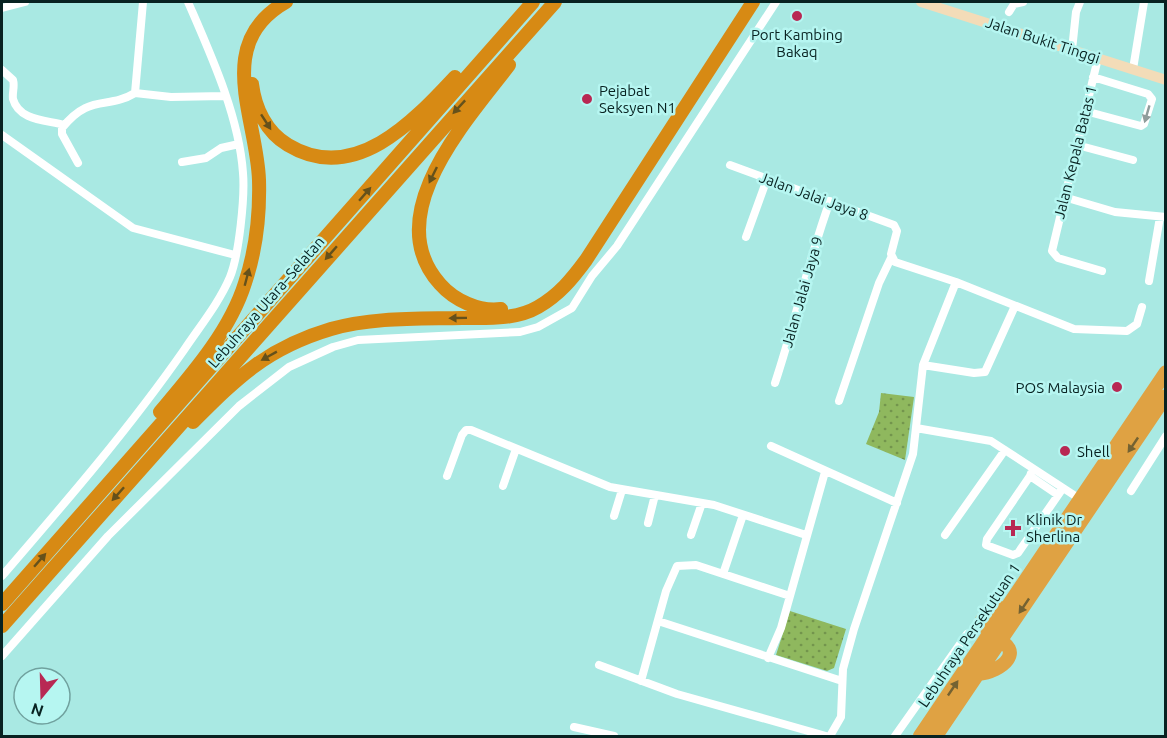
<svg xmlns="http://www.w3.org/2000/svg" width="1167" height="738" font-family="Ubuntu,sans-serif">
	<defs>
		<pattern id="park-dots" width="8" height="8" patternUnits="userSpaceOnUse" patternTransform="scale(1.5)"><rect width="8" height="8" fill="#8fb85e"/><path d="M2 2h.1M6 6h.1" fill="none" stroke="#73954d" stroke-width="1.8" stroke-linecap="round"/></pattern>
	</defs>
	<rect width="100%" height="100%" fill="#a9e9e3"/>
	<!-- park -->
	<path fill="url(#park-dots)" d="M881 393 914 397 905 460 866 444 879 412Z
		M790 611 846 629 834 668 827 671 776 655Z"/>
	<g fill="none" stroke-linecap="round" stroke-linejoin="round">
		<!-- minor -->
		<path stroke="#fff" stroke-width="8" d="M2 8 25 2
			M1009 12 1014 4 1023 2
			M1072 50 1076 12 1080 2
			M1098 58 1052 251 1058 258 1102 271
			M1133 69 1144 2
			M2 70 13 80C15 86 12 93 13 99 19 121 47 120 64 125
			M135 93 171 97 224 96
			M1085 111 1141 126 1144 124 1152 99 1148 94 1093 77
			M2 135 133 228 235 255
			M1077 145 1133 160
			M182 162 206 158 221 148 239 144
			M78 163 62 134V128C90 93 107 110 135 93L143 2
			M730 165 894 225 897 231 891 254 895 262 956 282 1074 329 1127 331 1137 324 1142 307
			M1064 197 1115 212 1166 217
			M746 237 767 179
			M1149 281 1160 217
			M923 365 974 373 985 372 1015 306
			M775 383C795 323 808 261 830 201
			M839 401 879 283 891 258
			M916 428 991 441 1080 499
			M771 446 897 503
			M1031 473 1030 476 1058 495
			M447 476 462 435 466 430H471L610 487 714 505 806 535
			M1030 476 987 539 986 545 1013 555 1018 553 1063 488
			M503 486 516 449
			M1131 491 1166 436
			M614 516 622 490
			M648 523 655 495
			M691 535 702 503
			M945 535 1005 450
			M723 574 743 515
			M2 576C65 503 129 429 184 350 200 326 219 303 230 277 239 255 245 197 243 173 239 116 211 55 188 2
			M658 621 842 681
			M2 656 108 536 239 406 289 367 333 347 358 340 520 332 538 327 572 308 592 276 617 246 776 2
			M768 658 781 628 825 472
			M599 665 677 694 826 736
			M641 681 666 591 677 566 696 565 790 596
			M574 727 614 736
			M830 736 841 717 843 669 854 629 913 454 923 365 956 282
			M895 736 967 634"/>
		<!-- secondary -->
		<path stroke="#f3dcb8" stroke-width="10" d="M921 2 1166 80"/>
		<!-- trunk -->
		<path stroke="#dfa243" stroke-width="14" d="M1000 633 983 626 982 620 992 606 1006 609
			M978 674C1002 672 1027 650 994 638
			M920 736 1166 372
			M936 736 1166 396"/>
		<!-- motorway -->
		<path stroke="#d78a14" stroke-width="14" d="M252 84C255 108 266 132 288 145 354 185 413 122 455 77
			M501 309C479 312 454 300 440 284 378 215 468 119 509 65
			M160 412C192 374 230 331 245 283 256 250 260 215 259 180 257 118 213 43 286 2
			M193 422C238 377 267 348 331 329 373 317 418 319 462 318 486 318 516 320 538 307 559 295 572 279 586 260L753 2
			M2 604 533 2
			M2 626 555 2"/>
	</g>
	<!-- one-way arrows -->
	<defs><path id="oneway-solid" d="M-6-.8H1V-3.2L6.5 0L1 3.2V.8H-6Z" transform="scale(1.5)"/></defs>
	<g fill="#65511b">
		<use href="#oneway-solid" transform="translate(459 107) rotate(133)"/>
		<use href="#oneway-solid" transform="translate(266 122) rotate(57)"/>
		<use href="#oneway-solid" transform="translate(433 175) rotate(116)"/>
		<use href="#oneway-solid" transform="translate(365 194) rotate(-49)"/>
		<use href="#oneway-solid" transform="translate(331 253) rotate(131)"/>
		<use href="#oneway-solid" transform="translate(247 277) rotate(-75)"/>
		<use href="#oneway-solid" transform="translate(458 318) rotate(179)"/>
		<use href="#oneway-solid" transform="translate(269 356) rotate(151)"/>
		<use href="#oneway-solid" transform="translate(118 494) rotate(132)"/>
		<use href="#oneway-solid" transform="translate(40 560) rotate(-49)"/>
	</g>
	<use fill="#909c9b" href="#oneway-solid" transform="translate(1147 114) rotate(106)"/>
	<g fill="#746232">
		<use href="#oneway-solid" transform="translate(1133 445) rotate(124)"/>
		<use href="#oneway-solid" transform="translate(1024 606) rotate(124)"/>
		<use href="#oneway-solid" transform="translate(953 688) rotate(-56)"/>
	</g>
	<!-- markers -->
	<g fill="#b82853" stroke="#b6f6f1" stroke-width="2">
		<circle cx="797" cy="16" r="6"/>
		<circle cx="587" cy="99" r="6"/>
		<circle cx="1117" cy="387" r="6"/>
		<circle cx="1065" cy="451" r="6"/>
		<path d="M1010 519h6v6h6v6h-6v6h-6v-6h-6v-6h6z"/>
	</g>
	<g text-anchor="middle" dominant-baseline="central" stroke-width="5" stroke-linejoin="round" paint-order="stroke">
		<!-- poi labels -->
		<g font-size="15" fill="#082221" stroke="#b6f6f1" text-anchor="start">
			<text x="797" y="34" text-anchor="middle">Port Kambing<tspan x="797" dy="17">Bakaq</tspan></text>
			<text x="599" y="90">Pejabat<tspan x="599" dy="17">Seksyen N1</tspan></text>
			<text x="1105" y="387" text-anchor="end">POS Malaysia</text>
			<text x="1077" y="451">Shell</text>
			<text x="1026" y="519">Klinik Dr<tspan x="1026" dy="17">Sherlina</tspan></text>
		</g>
		<!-- street labels -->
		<g font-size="15" fill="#082221" stroke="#b6f6f1">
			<text transform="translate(1043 40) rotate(18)">Jalan Bukit Tinggi</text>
			<text transform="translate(1075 152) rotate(-76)">Jalan Kepala Batas 1</text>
			<text transform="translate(814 196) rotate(20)">Jalan Jalai Jaya 8</text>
			<text transform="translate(802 292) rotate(-74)">Jalan Jalai Jaya 9</text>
			<text transform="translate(266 302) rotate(-49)">Lebuhraya Utara–Selatan</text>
			<text transform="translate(969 635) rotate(-56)">Lebuhraya Persekutuan 1</text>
		</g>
	</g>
	<!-- border -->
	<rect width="1167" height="738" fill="none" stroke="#082221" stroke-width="6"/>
	<!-- north arrow -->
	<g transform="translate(42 696) rotate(199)"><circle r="28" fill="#b6f6f1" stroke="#70a19e" stroke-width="1.5"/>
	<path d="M0-4.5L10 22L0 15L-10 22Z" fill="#b82853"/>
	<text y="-9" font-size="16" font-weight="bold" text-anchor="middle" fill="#082221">N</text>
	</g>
</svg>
